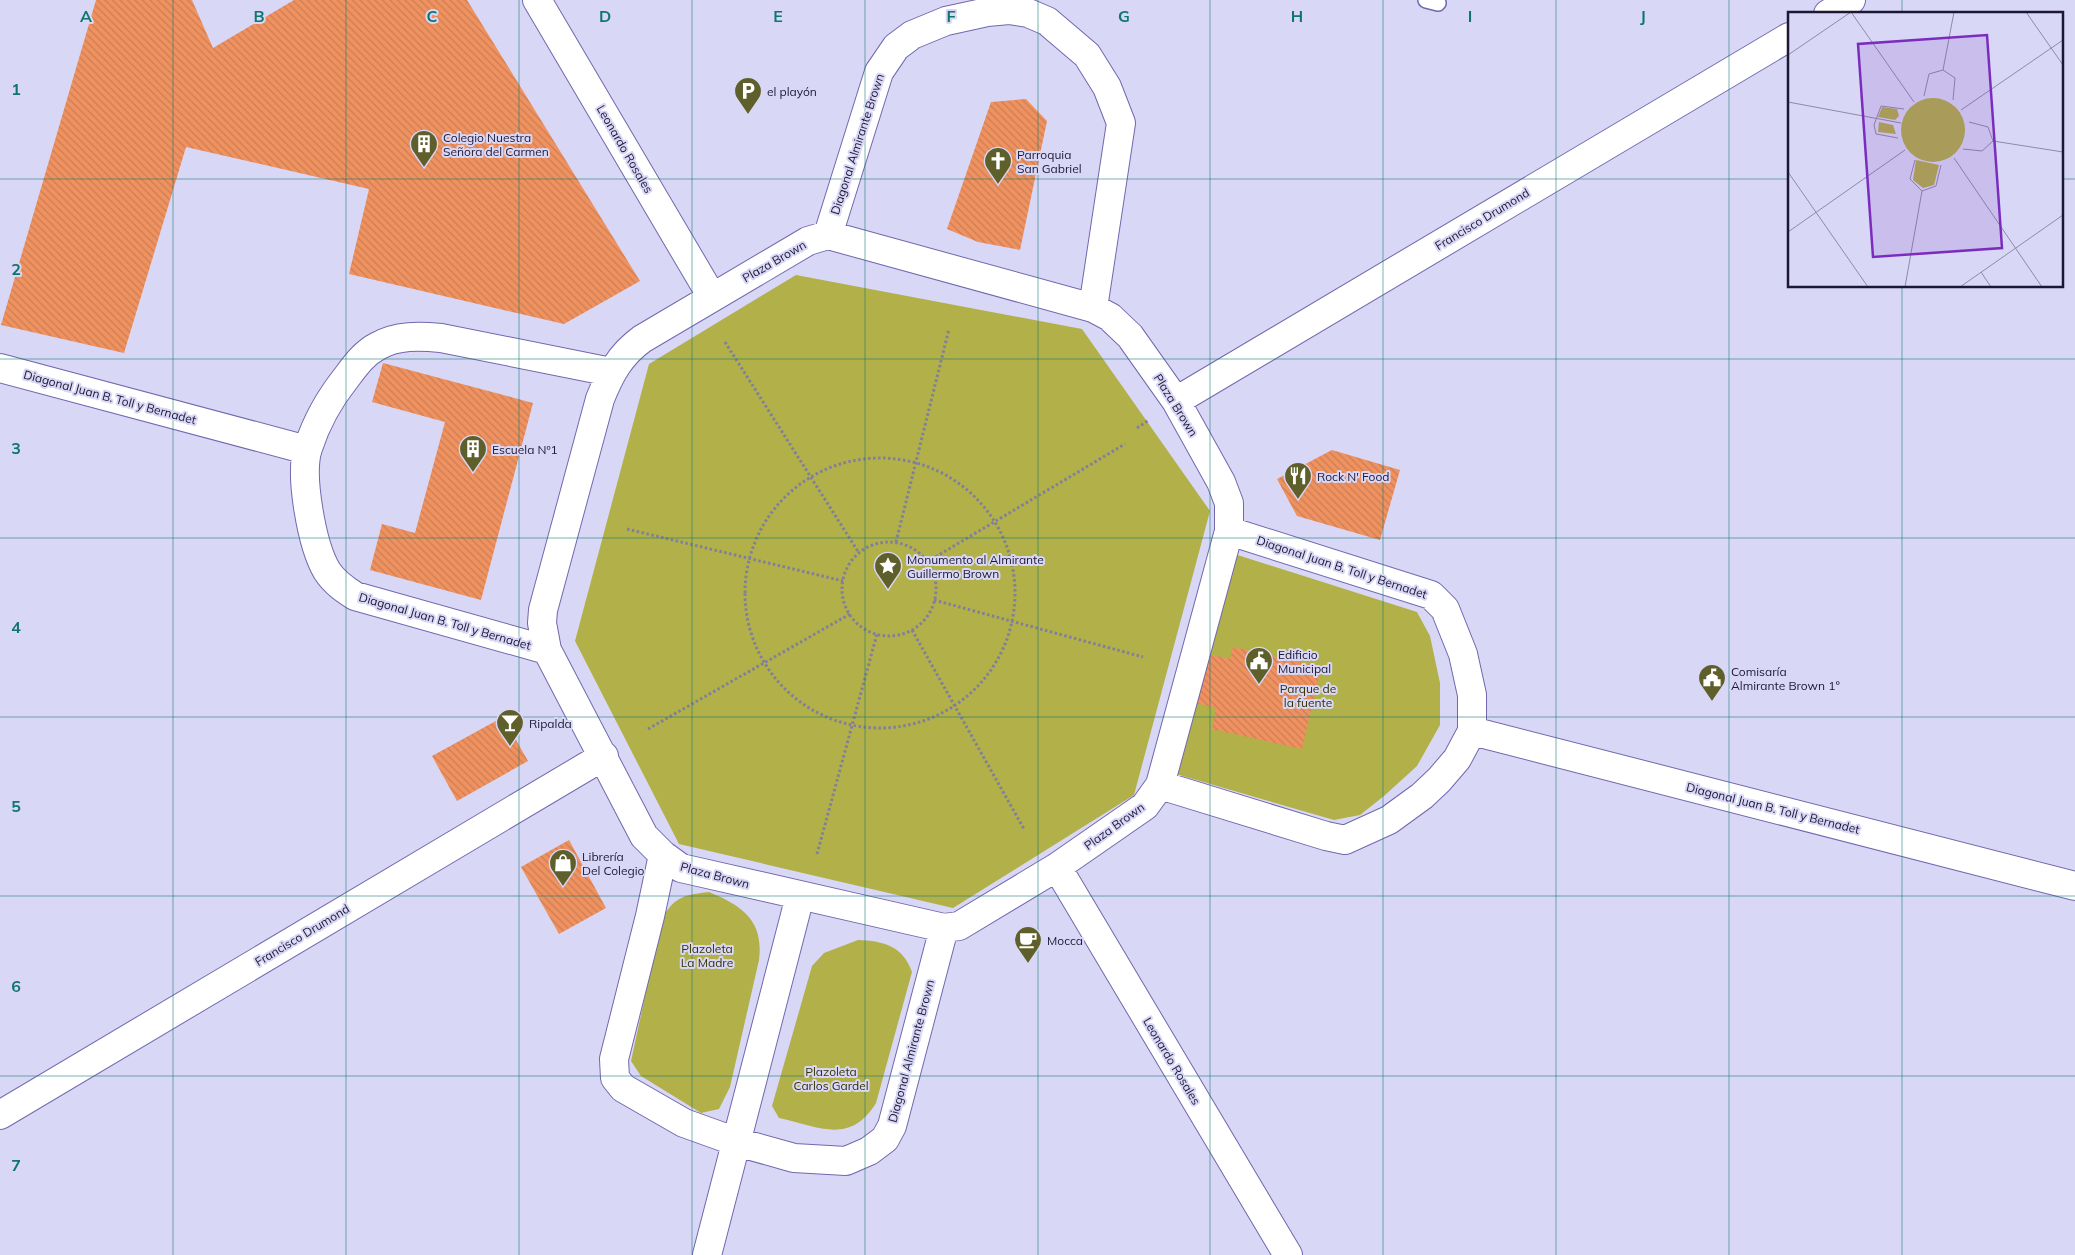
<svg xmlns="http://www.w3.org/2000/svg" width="2075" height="1255" font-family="Mulish,sans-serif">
	<defs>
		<pattern id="building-back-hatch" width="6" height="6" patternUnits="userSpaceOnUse" patternTransform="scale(1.25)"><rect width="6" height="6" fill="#ef9260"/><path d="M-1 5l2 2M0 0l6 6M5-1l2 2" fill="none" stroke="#cc7d54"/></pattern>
	</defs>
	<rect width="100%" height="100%" fill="#d9d7f6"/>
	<!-- park -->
	<path fill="#b2b049" d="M796 275 1082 329 1210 511 1134 795 953 908 679 844 575 641 649 364Z
		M1228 552 1417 612 1430 636 1440 683V725L1417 766 1384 796 1360 815 1334 820 1169 772Z
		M709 892C743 906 764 921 759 960L730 1087 719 1109 701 1113 641 1076 631 1061 662 918C676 896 684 895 709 892Z
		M858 940C884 941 903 946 912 972L876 1103C850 1145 820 1127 779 1118L772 1106 812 966 824 953Z"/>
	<!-- building -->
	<path fill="url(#building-back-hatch)" d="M96 0H192L213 48 294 0H467L640 281 564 324 349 274 369 189 186 147 124 353 1 325Z
		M1026 99 1047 121 1020 250 978 242 947 229 991 102Z
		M383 363 533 403 481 600 370 570 382 524 415 533 445 422 372 402Z
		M1332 450 1400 470 1380 540 1297 516 1277 479Z
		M1233 647 1321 667 1302 749 1212 729 1216 708 1196 703 1208 654 1230 659Z
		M503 717 528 761 457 801 432 756Z
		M569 840 606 908 559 934 521 867Z"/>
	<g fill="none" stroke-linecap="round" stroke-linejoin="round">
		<defs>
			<path id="lane" d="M1426 0 1438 3"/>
			<path id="street" d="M537 0 712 297
				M1828 14 1851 0
				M828 235 1093 308 1110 317 1130 336 1176 401 1221 482 1229 503V531L1160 785 1145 806 1057 867 959 926 944 928 681 868 663 855 644 836 547 650 542 623 543 610 600 399C610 374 620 355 642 339L808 241Z
				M828 235 879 72 896 47 912 35 946 21 987 12 1009 10 1028 13 1047 21 1087 55 1107 87 1121 123 1093 308
				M0 368 307 450
				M1176 401 1789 37
				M547 650 355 596C344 589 334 582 327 571 312 546 299 475 308 448 316 423 330 398 346 378 355 366 364 353 378 346 397 335 420 336 441 338L611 372
				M1472 731 2075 886
				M1160 785 1326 836 1345 840 1389 820 1422 796 1439 780 1457 759 1472 731V695L1463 654 1445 609 1431 595 1229 531
				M663 855 650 916 614 1059 615 1078 623 1088 684 1123 737 1142 794 1158 846 1161 869 1151 885 1139 892 1126 944 928
				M1057 867 1288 1255
				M0 1115 604 756
				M707 1255 800 896"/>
		</defs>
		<!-- lane casing -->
		<use href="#lane" stroke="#7168ae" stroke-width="18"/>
		<!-- street casing -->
		<use href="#street" stroke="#7168ae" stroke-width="30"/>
		<!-- path -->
		<path stroke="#827f9c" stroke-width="3" stroke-dasharray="2.5 2.5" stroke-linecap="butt" d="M725 342 859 553
			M1137 428 1149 420
			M745 593a135 135 0 1 1 270 0a135 135 0 1 1-270 0Z
			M627 529 843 581
			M896 542 949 329
			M842 589a47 47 0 1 1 94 0a47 47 0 1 1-94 0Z
			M927 562 1125 444
			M934 600 1143 657
			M912 630 1024 829
			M648 729 850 614
			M817 854 877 634"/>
		<!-- lane -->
		<use href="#lane" stroke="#fff" stroke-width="15"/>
		<!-- street -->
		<use href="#street" stroke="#fff" stroke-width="28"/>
	</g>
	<!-- grid -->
	<path fill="none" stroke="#0f766e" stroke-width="1" stroke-opacity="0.55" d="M173 0V1255M346 0V1255M519 0V1255M692 0V1255M865 0V1255M1038 0V1255M1210 0V1255M1383 0V1255M1556 0V1255M1729 0V1255M1902 0V14M0 179H1789M2061 179H2075M1902 286V1255M0 359H2075M0 538H2075M0 717H2075M0 896H2075M0 1076H2075"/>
	<!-- icons -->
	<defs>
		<symbol id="parking-pin" viewBox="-11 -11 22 30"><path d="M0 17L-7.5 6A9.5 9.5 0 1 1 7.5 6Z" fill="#5f5f2b" stroke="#d9d7f6"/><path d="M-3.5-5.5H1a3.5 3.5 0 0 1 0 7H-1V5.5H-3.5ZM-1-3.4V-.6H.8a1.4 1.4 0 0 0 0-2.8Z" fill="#fff"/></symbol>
		<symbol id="building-pin" viewBox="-11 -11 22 30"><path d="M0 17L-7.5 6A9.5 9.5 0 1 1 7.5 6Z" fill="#5f5f2b" stroke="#d9d7f6"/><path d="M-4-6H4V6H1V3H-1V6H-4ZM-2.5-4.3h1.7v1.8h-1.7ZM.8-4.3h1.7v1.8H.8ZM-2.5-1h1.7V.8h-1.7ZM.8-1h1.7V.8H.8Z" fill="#fff"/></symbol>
		<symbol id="church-pin" viewBox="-11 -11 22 30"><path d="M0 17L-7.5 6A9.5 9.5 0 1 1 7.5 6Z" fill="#5f5f2b" stroke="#d9d7f6"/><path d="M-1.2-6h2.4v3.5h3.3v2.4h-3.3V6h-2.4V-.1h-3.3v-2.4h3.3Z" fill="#fff"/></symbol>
		<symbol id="restaurant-pin" viewBox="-11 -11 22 30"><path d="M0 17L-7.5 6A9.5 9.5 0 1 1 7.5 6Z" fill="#5f5f2b" stroke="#d9d7f6"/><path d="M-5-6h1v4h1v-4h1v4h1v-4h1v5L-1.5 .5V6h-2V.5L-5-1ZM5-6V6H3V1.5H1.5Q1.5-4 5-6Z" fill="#fff"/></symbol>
		<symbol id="sight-pin" viewBox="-11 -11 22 30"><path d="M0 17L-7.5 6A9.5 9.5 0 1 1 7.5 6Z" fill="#5f5f2b" stroke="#d9d7f6"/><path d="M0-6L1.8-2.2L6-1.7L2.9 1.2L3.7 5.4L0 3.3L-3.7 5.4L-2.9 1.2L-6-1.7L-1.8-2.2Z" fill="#fff"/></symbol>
		<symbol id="civic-pin" viewBox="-11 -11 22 30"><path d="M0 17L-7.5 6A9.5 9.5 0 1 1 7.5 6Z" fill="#5f5f2b" stroke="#d9d7f6"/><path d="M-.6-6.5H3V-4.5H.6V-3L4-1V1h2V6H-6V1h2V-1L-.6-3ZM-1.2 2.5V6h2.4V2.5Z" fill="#fff"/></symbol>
		<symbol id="bar-pin" viewBox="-11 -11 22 30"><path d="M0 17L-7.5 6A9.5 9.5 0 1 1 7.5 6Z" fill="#5f5f2b" stroke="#d9d7f6"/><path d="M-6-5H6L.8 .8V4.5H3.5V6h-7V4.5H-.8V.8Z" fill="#fff"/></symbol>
		<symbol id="shop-pin" viewBox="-11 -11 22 30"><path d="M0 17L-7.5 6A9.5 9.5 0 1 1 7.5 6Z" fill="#5f5f2b" stroke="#d9d7f6"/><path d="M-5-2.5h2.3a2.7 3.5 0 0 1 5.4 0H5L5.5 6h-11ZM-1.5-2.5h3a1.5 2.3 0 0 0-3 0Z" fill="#fff"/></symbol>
		<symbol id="cafe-pin" viewBox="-11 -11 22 30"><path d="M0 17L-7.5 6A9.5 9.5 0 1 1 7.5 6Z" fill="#5f5f2b" stroke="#d9d7f6"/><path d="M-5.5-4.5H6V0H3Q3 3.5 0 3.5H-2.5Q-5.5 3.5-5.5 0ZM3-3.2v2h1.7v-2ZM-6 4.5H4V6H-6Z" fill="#fff"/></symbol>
	</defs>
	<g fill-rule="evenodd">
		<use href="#parking-pin" x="732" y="75" width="32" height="43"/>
		<use href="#building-pin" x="408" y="128" width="32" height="43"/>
		<use href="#church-pin" x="982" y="145" width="32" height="43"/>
		<use href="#building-pin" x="457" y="433" width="32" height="43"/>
		<use href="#restaurant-pin" x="1282" y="460" width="32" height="43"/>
		<use href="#sight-pin" x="872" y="550" width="32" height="43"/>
		<use href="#civic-pin" x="1243" y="645" width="32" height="43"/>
		<use href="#civic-pin" x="1696" y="662" width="32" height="43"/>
		<use href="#bar-pin" x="494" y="707" width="32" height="43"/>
		<use href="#shop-pin" x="547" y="847" width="32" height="43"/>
		<use href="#cafe-pin" x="1012" y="924" width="32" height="43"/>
	</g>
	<g text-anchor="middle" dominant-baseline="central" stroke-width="4" stroke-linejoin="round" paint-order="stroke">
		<!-- poi labels -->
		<g font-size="12" fill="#1c1834" stroke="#d9d7f6" text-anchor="start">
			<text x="767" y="91">el playón</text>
			<text x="443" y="137">Colegio Nuestra<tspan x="443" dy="14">Señora del Carmen</tspan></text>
			<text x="1017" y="154">Parroquia<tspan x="1017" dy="14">San Gabriel</tspan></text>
			<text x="492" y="449">Escuela Nº1</text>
			<text x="1317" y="476">Rock N' Food</text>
			<text x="907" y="559">Monumento al Almirante<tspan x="907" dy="14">Guillermo Brown</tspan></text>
			<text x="1278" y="654">Edificio<tspan x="1278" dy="14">Municipal</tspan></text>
			<text x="1731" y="671">Comisaría<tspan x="1731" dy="14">Almirante Brown 1°</tspan></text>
			<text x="529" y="723">Ripalda</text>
			<text x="582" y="856">Librería<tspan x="582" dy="14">Del Colegio</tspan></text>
			<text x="1047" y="940">Mocca</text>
		</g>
		<!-- street labels -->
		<g font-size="12" fill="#1c1834" stroke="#d9d7f6">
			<text transform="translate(857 144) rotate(-72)">Diagonal Almirante Brown</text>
			<text transform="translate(625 149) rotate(60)">Leonardo Rosales</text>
			<text transform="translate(1482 219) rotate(-31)">Francisco Drumond</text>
			<text transform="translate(774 261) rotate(-30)">Plaza Brown</text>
			<text transform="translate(110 397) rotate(15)">Diagonal Juan B. Toll y Bernadet</text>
			<text transform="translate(1176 405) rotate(58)">Plaza Brown</text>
			<text transform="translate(1342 567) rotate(18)">Diagonal Juan B. Toll y Bernadet</text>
			<text transform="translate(445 621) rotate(16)">Diagonal Juan B. Toll y Bernadet</text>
			<text transform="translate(1773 808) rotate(14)">Diagonal Juan B. Toll y Bernadet</text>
			<text transform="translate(1114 826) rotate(-36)">Plaza Brown</text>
			<text transform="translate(715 875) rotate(15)">Plaza Brown</text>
			<text transform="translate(302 935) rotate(-31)">Francisco Drumond</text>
			<text transform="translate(911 1051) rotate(-75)">Diagonal Almirante Brown</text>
			<text transform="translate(1172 1061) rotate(59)">Leonardo Rosales</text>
		</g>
		<!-- park labels -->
		<g font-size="12" fill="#333203" stroke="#d9d7f6">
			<text x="1308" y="688">Parque de<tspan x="1308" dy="14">la fuente</tspan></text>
			<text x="707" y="948">Plazoleta<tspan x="707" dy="14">La Madre</tspan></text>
			<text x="831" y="1071">Plazoleta<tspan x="831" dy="14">Carlos Gardel</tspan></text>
		</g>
	</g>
	<!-- overview -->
	<g transform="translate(1788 12)">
		<rect width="275" height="275" fill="#d9d7f6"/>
		<path d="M113 118a32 32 0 1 1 64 0a32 32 0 1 1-64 0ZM94 95 109 97 111 104 107 108 90 105ZM91 110 105 113 108 122 90 120ZM128 148 151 153 146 173 135 176 125 168Z" fill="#b2b049"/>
		<path fill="none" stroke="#8d8ba8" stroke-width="1" d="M63 0 126 90M238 0 275 53M0 43 63 0M155 58 166 0M136 84 141 62 155 58 167 66 165 88M0 90 113 111M173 98 275 28M110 126 88 122 86 113 93 94 116 97M205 129 275 140M175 137 194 139 205 129 200 115 181 110M166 146 254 275M127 148 122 167 134 179 148 174 153 153M0 160 80 275M0 220 117 138M193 260 203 275M117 275 134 179M172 275 275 203"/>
		<path fill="#7b2cbf" fill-opacity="0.15" stroke="#7b2cbf" stroke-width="2.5" d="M199 23 214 236 85 245 70 32Z"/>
		<rect width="275" height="275" fill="none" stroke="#1c1834" stroke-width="2.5"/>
	</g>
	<g font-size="16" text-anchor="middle" font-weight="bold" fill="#0f766e" stroke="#d9d7f6" stroke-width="4" stroke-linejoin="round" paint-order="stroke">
		<text x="86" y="22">A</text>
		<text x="259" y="22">B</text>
		<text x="432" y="22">C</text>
		<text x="605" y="22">D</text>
		<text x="778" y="22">E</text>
		<text x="951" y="22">F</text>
		<text x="1124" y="22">G</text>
		<text x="1297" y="22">H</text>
		<text x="1470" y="22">I</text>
		<text x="1643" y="22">J</text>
		<text x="16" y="95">1</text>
		<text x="16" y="275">2</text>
		<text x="16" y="454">3</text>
		<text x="16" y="633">4</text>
		<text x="16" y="812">5</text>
		<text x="16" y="992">6</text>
		<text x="16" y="1171">7</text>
	</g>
</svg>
